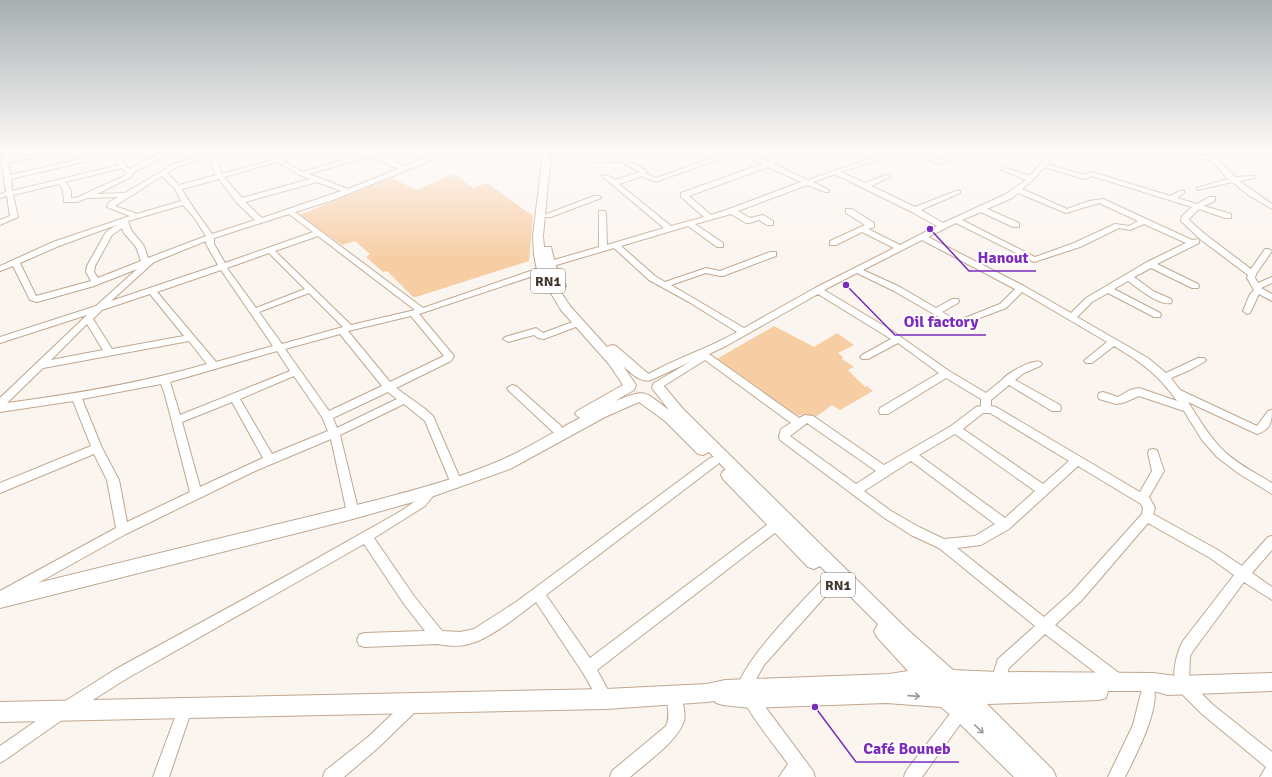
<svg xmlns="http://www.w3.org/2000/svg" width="1272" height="777" font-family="Signika,sans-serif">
	<rect width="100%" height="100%" fill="#fbf5f0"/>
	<!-- green -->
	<path fill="#f7cda4" d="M454 174 473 188 487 183 533 216 529 261 416 297H413L387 271 383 272 366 257 370 254 355 241 342 245 301 216 302 214 391 178 417 190Z
		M774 326 814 347 837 333 854 345 838 353 843 357 842 359 854 367 848 370 865 387 867 386 873 391 840 410 832 405 813 419 806 414 795 416 715 360Z"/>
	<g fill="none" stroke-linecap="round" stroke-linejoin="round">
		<defs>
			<path id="minor" d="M4 152H10L9 159 48 152H58L8 163 10 175 112 152H116L125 165 130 169 160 153 175 152 164 156 133 173 131 177 97 194 125 193 174 164 207 153 206 152H219L215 155 222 174 272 160 260 152H267L278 158 302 152H310L309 153 283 161 303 172 366 153V152H375L404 166 442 152H450L449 153 333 200 295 212 423 308 539 268H545L546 270 545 272 419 314 454 356 451 361 396 388 424 408 433 416 462 483 460 486 456 488 452 486 425 421 404 404 340 435 359 513 357 516 353 518 349 516 347 513 331 439 255 471 126 534 0 604V591L116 528 107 480 94 454 0 493V483L91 446 73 401 0 412V398L87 315 0 343V337L96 306 137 269 94 286 37 302 30 300 13 266 0 271V266L53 242 130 216 107 207 109 202 118 197 87 198 77 202H64L63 190 59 184 13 195 18 217 0 225V220L10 216 7 196 0 198V194L6 192 2 165 0 166ZM112 155 119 165 12 191 11 179ZM371 156 398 169 348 189 309 174ZM209 157 216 175 179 185 167 173 178 166ZM277 162 300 175 310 179 242 198 224 177ZM122 168 126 172V175L76 198H71V190L65 182ZM162 176 175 189 181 201 137 214 115 206ZM219 179 237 203 255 220 212 234C202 219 190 205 182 189ZM317 182 341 191 262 218 245 202ZM183 205 193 216 206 236 148 258 144 246 131 230 128 221ZM289 214 313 232 225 263 214 244V238ZM116 225 106 232 87 266 86 272 91 281 36 296 20 263 59 246ZM122 228 124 233 136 247 141 261 98 278 94 272 95 266 112 235ZM318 236 415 310 351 325 275 251ZM206 241V244L218 265 111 301 154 262ZM269 253 305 289 256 308 227 268ZM221 270 273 346 216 362 157 292ZM309 293 343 327 282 344 259 312ZM150 294 184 336 112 349 93 319 102 310ZM411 316 444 356 390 382 348 331ZM87 324 103 350 51 360ZM340 334 382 386 329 411 285 349ZM189 341 207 364C142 383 75 394 7 403L43 368ZM277 351 290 371 180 415 170 382ZM294 376 322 417 328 431 272 454 240 399ZM161 384 165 395 190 492 127 522 119 480 102 448 82 399ZM388 392 397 399 337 428 333 418ZM232 402 263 458 200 487 182 422Z
				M593 152H599L601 159 621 157 645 170 646 171 645 173 656 178 730 152H745L768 162 785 152H792L773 164 808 180 889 152H897L896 153 841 172 865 183 886 175H890V177L871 186 915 207 956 191H960V193L921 210 943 223 1006 194 1026 180 1002 170 1005 168 1030 176 1046 157 1033 153 1032 152 1049 154 1052 152H1059L1047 164 1084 175 1092 172 1170 196 1180 191H1184V193L1177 198 1197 204 1209 197H1215V201L1204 206 1231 214V218H1225L1199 209 1189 219V220L1206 235 1251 269 1265 249H1268L1272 251 1256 274 1255 278 1258 283 1272 277V283L1261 288 1272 294V301L1259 294 1250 313 1247 314 1243 311 1250 294 1254 290 1247 278 1248 275 1200 239 1181 221 1182 216 1192 207 1092 176 1084 179 1044 167 1033 180 1022 189 1067 209 1089 201 1103 199 1192 240 1199 239V243L1157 264 1198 284 1199 286 1198 288H1192L1151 268 1134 277 1153 291 1171 299 1172 301 1171 303C1159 306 1138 288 1128 281L1114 289 1160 313 1161 315 1160 317H1154L1108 293 1092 302 1077 317 1148 358 1166 373 1198 358H1204L1206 360 1204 362 1190 370 1171 378 1180 390 1257 426 1268 411 1272 410C1272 423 1270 430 1257 434L1188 402C1199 419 1210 438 1225 452 1239 465 1256 473 1272 483V494L1238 473 1217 457 1202 440 1184 411 1139 396 1123 403 1116 404 1099 399 1098 396 1099 393 1103 392 1118 397 1130 390 1139 388 1177 401C1158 374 1142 363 1114 346L1092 363H1086L1084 361 1086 359 1107 342 1022 292 1006 308 956 327 894 291 857 273 824 290 891 330 949 371 986 393 1002 380C1006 374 1032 359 1040 362L1042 364 1040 366 1024 373 1015 380 1060 405 1061 408 1060 411H1052L1009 385 991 400V406L996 407 1140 492 1152 471 1148 453 1149 450 1153 449 1157 450 1164 471 1149 497 1155 508 1153 514 1218 550 1242 566 1268 537 1272 536V550L1252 573 1272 587V600L1244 582 1193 651 1190 656 1189 681 1212 704 1272 752V777H1260L1266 767 1202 714 1177 689C1171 675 1176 654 1183 641L1234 575 1210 558 1148 523 1082 600 1055 625 1123 676 1125 681 1123 686 1118 688 1113 686 1045 634 1009 668 1003 686 998 688 993 686 991 681 998 659 1035 626 939 548 911 535 883 517 780 440 779 437 781 429 791 423 705 360 662 387H654L653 385 654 383 690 362 651 380H645L643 378 645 376C674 359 707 349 737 332L689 302 649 280 614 248 553 266H547V262L599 247V211H605L606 213 607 245 664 228 602 176 607 175 615 180 640 172 620 161 596 162ZM738 152 762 164 681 193V197L704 217 671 226 619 184 642 176 654 181H658ZM768 167 801 182 729 209 711 215 689 196ZM835 174 912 212 937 226 900 245 868 229 874 227V223L852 209H846V213L865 225 830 241V245H836L862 232 894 248 815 288 744 328 671 285 706 273 720 276H723L776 256V252H770L720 271 706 268 665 282 655 276 621 246 688 226 717 247H723V243L695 224 731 214 746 223H749L759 220 767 225H773V221L763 215 750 218 738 211 807 185 825 192H829V190L813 182ZM1018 193 1066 213 1099 203 1138 221 1129 226 1115 224 1074 243 1035 257 962 220 981 212 1013 227H1019V223L987 209 1012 198ZM956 223 1034 262 1080 247 1119 228 1130 230 1144 224 1186 243 1147 262 1086 298 1071 313 1024 286 928 237ZM922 240 1015 289 1000 304 957 321 942 312 958 303 959 301 958 299H952L936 308 900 287 863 270ZM818 294 891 339 862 355 860 357 862 359H868L898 343 939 373 880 408 879 411 880 414H888L946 378 981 399V406L976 407 951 426 884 465 813 416 805 415 799 418 709 354 726 346ZM983 413H990L1069 461 1043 484 963 429ZM807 423 876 471 856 484 790 436ZM955 434 1035 491 1005 518 919 455ZM911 461 995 524 975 536 944 539 919 527 891 511 864 491ZM1078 466 1141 504 1143 508 1142 514 1072 592 1044 617 957 548 981 545 1009 529Z
				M906 152C918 150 931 161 940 159 950 157 958 150 968 152L939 164Z
				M1178 152H1187L1209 157 1205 152H1211L1235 177 1254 176V178L1239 181 1272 204V209L1250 196 1232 182 1197 190V188L1228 179 1213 162Z
				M594 196H600L601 198 551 217H545L544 215Z
				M578 320 581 321 583 323 581 325 544 339 538 338 534 335 508 342 503 339 505 337 536 328 543 333Z
				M512 385 516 386 561 426 562 429 561 432H553L508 390 507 388Z
				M714 457 718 458 720 461 718 464 546 595 590 658 772 521 776 520 780 521 782 525 780 529 597 670 613 699 611 704 606 706 601 704 583 673 536 602C519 615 490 639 469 644 459 647 448 646 438 644L364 647 359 645 357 640 359 635 364 633 425 631 404 604 364 544 126 679 69 715 5 760 0 763V746L59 705 116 669 286 576 401 511 417 500 427 488 431 486 435 488 437 491 425 506 374 538 414 596 442 631 460 632 474 629 516 602 710 458Z
				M832 573 837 575 838 579 837 583 764 665 755 681 753 688 755 693 813 771 815 777H779L788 764C775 745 745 710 739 690 734 668 811 593 827 575Z
				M1148 683 1153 685C1162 706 1135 757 1125 777H1108L1133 725 1143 685Z
				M674 688 679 690C682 697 686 713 684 721 677 742 647 762 630 777H610L612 771 666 726C672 713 664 702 669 690Z
				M413 697 418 699 420 704 418 709 379 747 344 777H323L325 771 368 737 408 699Z
				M185 702 190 704 192 709 169 777H153L180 704Z
				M961 704 966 706 968 711 966 716 922 777H904L906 771 956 706Z"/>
			<path id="major" d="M543 152H551L543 236 544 247H551L555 264 566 286 564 288 559 289 570 306 607 347 612 345 616 346 652 377 651 380C640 383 631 373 623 366L636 385 634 390 615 401C647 389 642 390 669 410L652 388 653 385 658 383 663 385 683 409 804 528 908 630 953 670 998 672 1153 673 1176 676 1272 673V691L1168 695 1153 691H1108L1106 698 1099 700 987 704 1053 770 1056 777H1014L954 718 941 707 886 703 750 708 723 705 716 703 715 701 707 702 606 709 0 722V702L606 689 707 684 725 680 889 674 908 671 877 637 874 631 878 624 820 566 814 569 808 567 723 479 721 475 723 471 726 470 709 452 703 455 698 454 665 421 639 402 605 417 510 469 431 497 349 520 0 608V592L377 500C418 489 460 478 499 461 527 449 553 432 580 418L575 414 577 411 623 385 609 364 561 310 537 270 534 255 533 236Z"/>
		</defs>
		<!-- minor casing -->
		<use href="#minor" stroke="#c0a78f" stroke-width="2"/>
		<!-- major casing -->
		<use href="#major" stroke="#c0a78f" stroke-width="2"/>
		<!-- minor -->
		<use href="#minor" fill="#fff" fill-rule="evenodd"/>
		<!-- major -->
		<use href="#major" fill="#fff" fill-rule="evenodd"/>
	</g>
	<!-- one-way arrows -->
	<defs><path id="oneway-shaft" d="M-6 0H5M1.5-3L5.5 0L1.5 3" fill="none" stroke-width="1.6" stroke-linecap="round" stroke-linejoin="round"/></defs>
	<g stroke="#a09a96">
		<use href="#oneway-shaft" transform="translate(914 696) rotate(4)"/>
		<use href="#oneway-shaft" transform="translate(979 729) rotate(44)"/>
	</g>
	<!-- sky -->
	<linearGradient id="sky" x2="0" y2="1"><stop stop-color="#a7aeb1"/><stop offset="0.58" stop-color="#fdfaf8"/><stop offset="1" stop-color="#fdfaf8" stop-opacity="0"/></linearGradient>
	<rect width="1272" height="260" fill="url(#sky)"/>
	<g text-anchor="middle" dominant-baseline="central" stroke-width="4" stroke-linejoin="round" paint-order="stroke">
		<!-- shield labels -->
		<g fill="#fff" stroke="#79726b" stroke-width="1">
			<rect x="531" y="269" width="34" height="24" rx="3"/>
			<rect x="821" y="573" width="34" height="24" rx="3"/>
		</g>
		<g font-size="14" font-weight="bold" fill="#40362c">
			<text x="548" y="281">RN1</text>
			<text x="838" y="585">RN1</text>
		</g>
	</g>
	<!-- callouts -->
	<path fill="none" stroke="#7b2cbf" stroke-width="1.5" d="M930 229L969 271H1036M846 285L895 335H986M815 707L856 762H959"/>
	<g fill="#7b2cbf" stroke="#fff" stroke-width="1.5">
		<circle cx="930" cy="229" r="4"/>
		<circle cx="846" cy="285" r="4"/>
		<circle cx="815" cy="707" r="4"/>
	</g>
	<g font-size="16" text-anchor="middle" font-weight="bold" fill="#7b2cbf" stroke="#fff" stroke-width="4" stroke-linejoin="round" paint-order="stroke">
		<text x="1003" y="263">Hanout</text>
		<text x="941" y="327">Oil factory</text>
		<text x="907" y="754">Café Bouneb</text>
	</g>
</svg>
